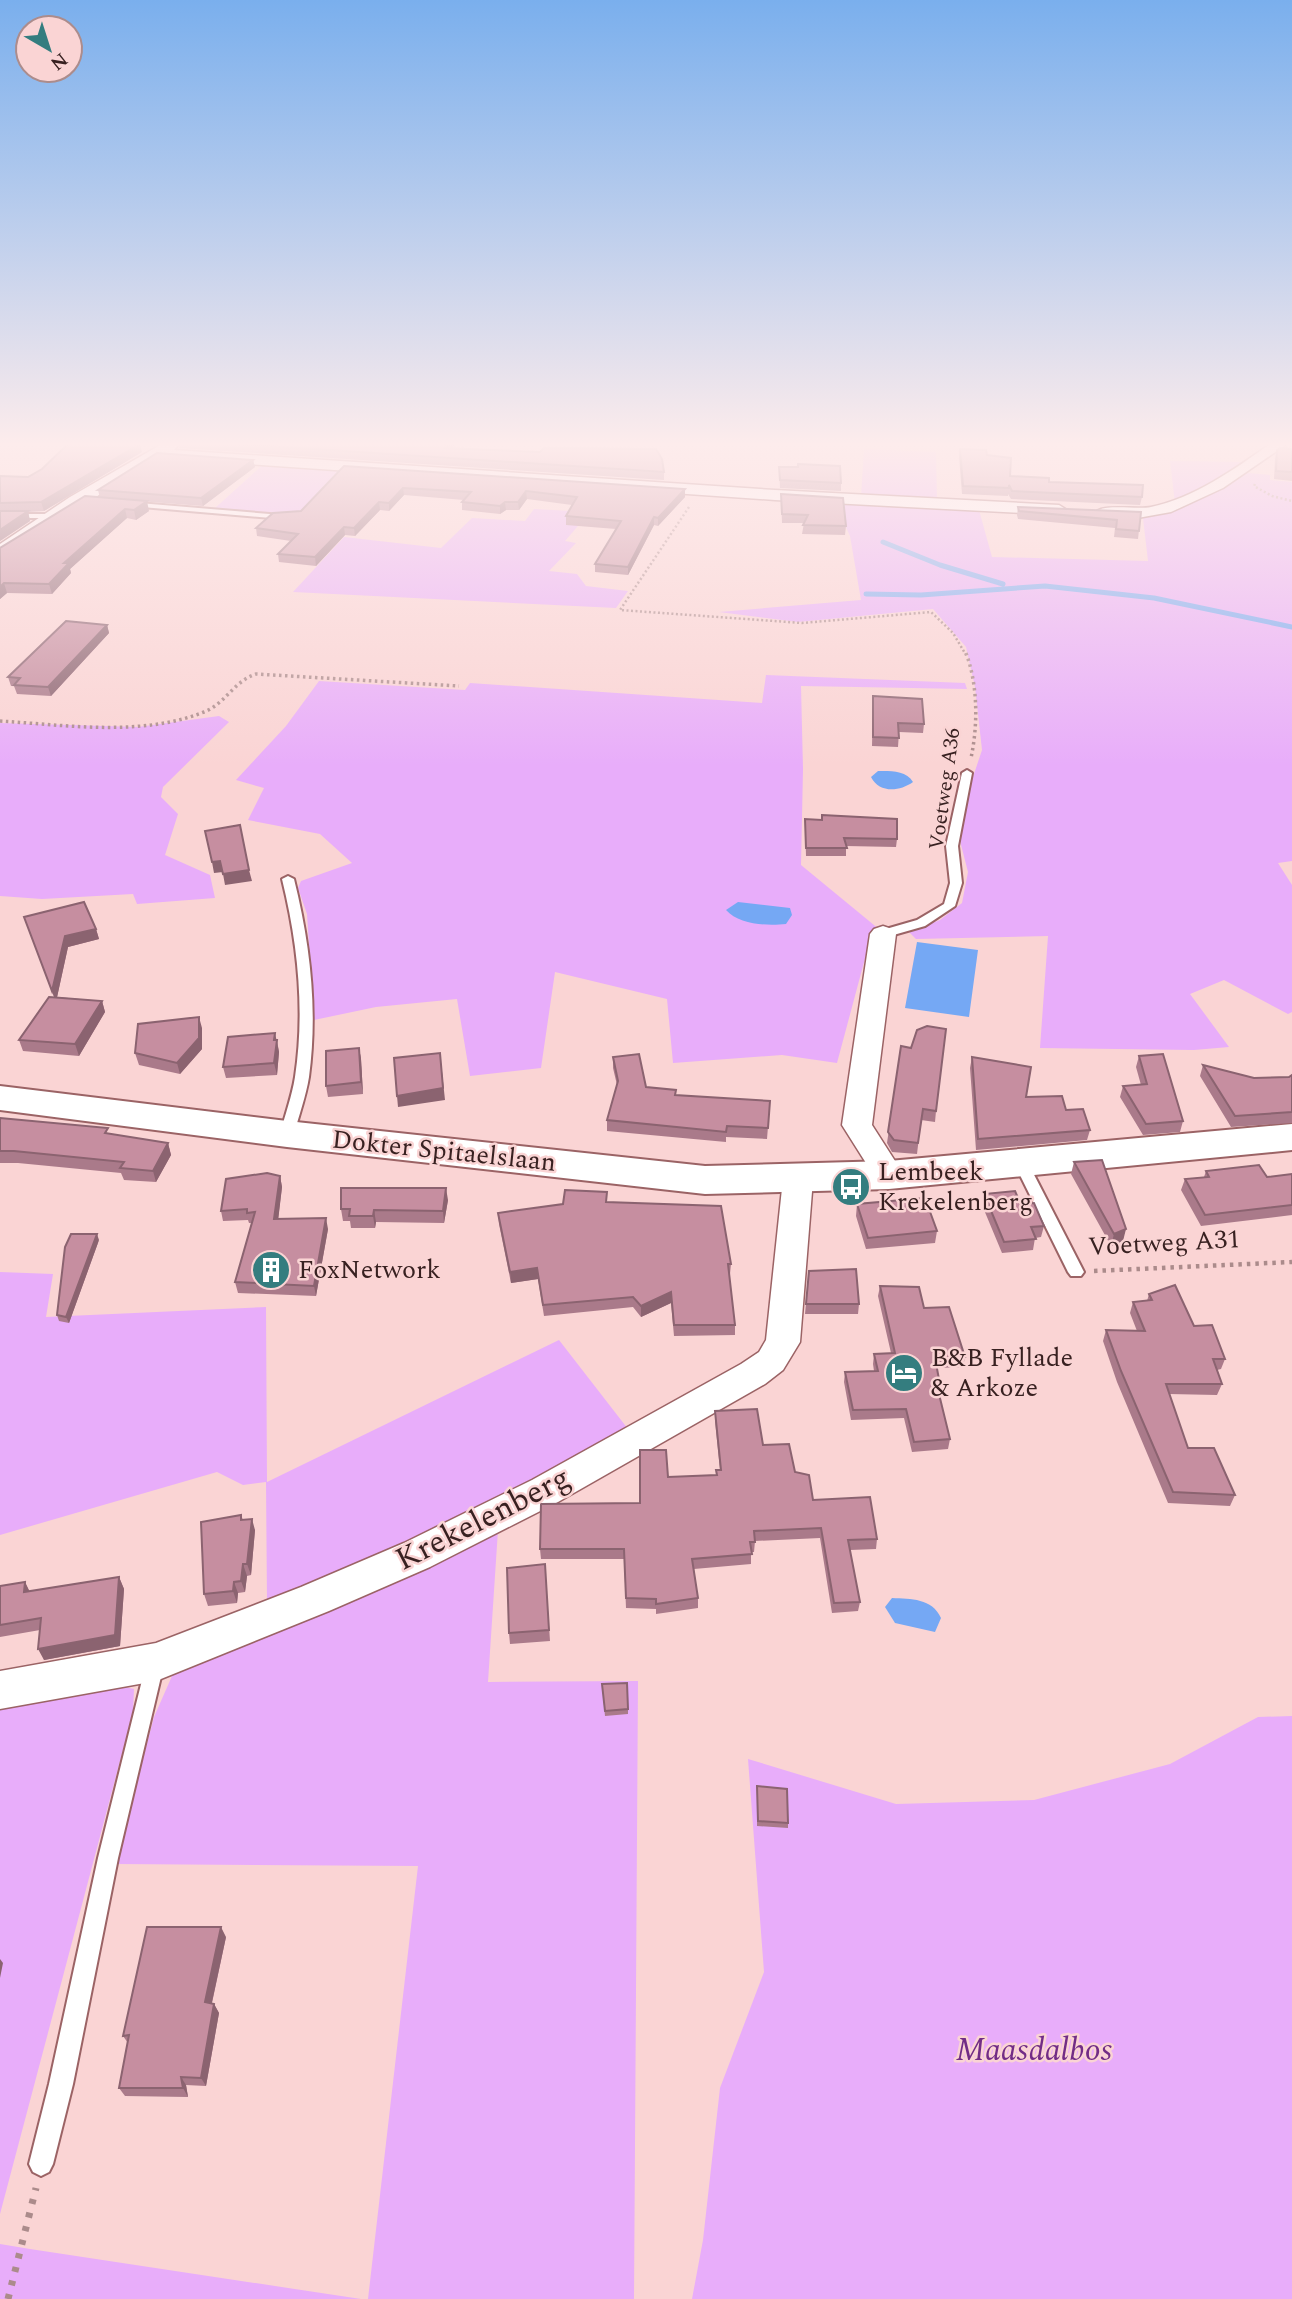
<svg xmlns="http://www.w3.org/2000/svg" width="1292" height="2299" font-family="Spectral,serif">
	<rect width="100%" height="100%" fill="#fad4d4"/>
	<!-- green -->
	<path fill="#e8adfa" d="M864 449 936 452 937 501 861 497Z
		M267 461 346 468 299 517 214 509Z
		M1170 461 1248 462 1175 503Z
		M1248 473 1270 475V480L1292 482V861L1278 863 1292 885V1012L1288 1014 1224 980 1190 994 1229 1047 1194 1050 1040 1048 1048 936 916 939 909 932 940 920 962 903 968 872 959 837 967 795 982 750 975 687 966 647 933 609 798 622 719 612 861 600 850 536 834 501 979 510 992 557 1148 561 1143 518C1183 512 1213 492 1248 473Z
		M534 509 590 512 565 541 576 543 549 571 577 574 586 586 628 591 616 608 293 592 344 537 441 548 472 518 525 521Z
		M766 675 965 683 967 689 801 686 803 769 801 865 880 930 867 951 837 1063 782 1055 673 1063 667 999 555 972 541 1068 470 1076 457 999 376 1007 314 1020 307 914 298 888 301 881 352 863 320 834 248 820 264 788 236 780 286 726 319 681 465 690 470 683 762 703Z
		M219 716 229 722 163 787 161 797 178 814 165 855 210 875 215 898 137 904 133 894 42 899 0 896V723L138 727Z
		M0 1272 53 1274 46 1317 266 1307 267 1482 559 1340 628 1429 477 1517 371 1567 267 1601 266 1482 243 1485 217 1472 0 1535Z
		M498 1530 488 1682 638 1681 634 2299H368L418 1866 115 1864 154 1717 172 1676 188 1663Z
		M111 1684 134 1689 133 1712 0 2214V1703Z
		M1292 1716V2299H692L703 2240 720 2088 764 1972 748 1759 896 1804 1034 1800 1170 1764 1258 1717Z
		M0 2244 30 2249 361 2299H0Z"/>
	<!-- water -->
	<path fill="#75a8f4" d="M878 771C890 771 906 770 913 782 899 792 879 793 871 777Z
		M738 902 790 908 792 915 786 924C768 926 739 925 726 910Z
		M917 942 978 950 969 1017 905 1008Z
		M892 1598C911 1599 932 1598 941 1618L935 1632 895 1623 885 1607Z"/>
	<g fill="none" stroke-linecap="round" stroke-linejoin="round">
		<!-- stream -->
		<path stroke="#75a8f4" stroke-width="5" d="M883 542 940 565 1003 584
			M866 594 921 595 1045 586 1154 598 1292 627"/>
		<defs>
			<path id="lane" d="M127 502 282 515 286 517 282 519 130 506H127Z
				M0 514H52L56 516 52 518H0Z
				M967 770 972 773 958 846 962 883 955 906 925 926 883 938 879 937V931L917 920 944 904 950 883 946 846 962 773Z
				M288 876 294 879C310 943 318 1010 309 1077 306 1096 299 1115 294 1134L287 1139 280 1134C285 1115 292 1096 295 1077 305 1011 298 944 282 879Z
				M1021 1158 1028 1163 1084 1272 1081 1276H1071L1068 1272 1014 1163Z
				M155 1655 162 1658 164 1664 118 1858 73 2084 53 2164 49 2172 41 2176 33 2172 29 2164 49 2084 98 1858 146 1664 148 1658Z"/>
			<path id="street" d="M162 444H179L174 450 775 490 1059 505 1067 510 1059 515 775 500 158 458 0 557V544L70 497Z
				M1270 444H1287L1223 488 1171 512 1132 519 1102 518 1094 513C1103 503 1136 510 1151 507 1194 498 1235 469 1270 444Z
				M883 926 892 929 896 934 872 1125 904 1175 900 1182 889 1186 878 1182 842 1125 870 934 874 929Z
				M798 1168 809 1172 813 1179 800 1342 783 1370 765 1384 558 1502 430 1567 329 1611 156 1681 0 1709V1671L156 1643 301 1587 404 1543 532 1480 741 1364 759 1352 766 1340 783 1179 787 1172Z"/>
			<path id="secondary" d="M0 1086 287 1121 705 1166 889 1161 1292 1124V1150L889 1189 705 1194 287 1147 0 1110Z"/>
		</defs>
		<!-- lane casing -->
		<use href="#lane" stroke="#9b6365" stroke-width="4"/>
		<!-- street casing -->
		<use href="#street" stroke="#9b6365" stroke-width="3"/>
		<!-- secondary casing -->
		<use href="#secondary" stroke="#9b6365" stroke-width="4"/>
		<!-- path-far3 -->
		<path stroke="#ab8b8b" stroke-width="2.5" stroke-dasharray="2 2.5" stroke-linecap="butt" d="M1255 484 1254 486 1272 496 1292 501
			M689 507 620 610 802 623 931 612 953 633 966 655"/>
		<!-- path-far2 -->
		<path stroke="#ab8b8b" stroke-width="3.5" stroke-dasharray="2.5 3.5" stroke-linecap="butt" d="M966 653C978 685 978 725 971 758
			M0 721C66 725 141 737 204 712 225 704 234 681 256 674L459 686"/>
		<!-- path-far1 -->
		<path stroke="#ab8b8b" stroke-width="4.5" stroke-dasharray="3.5 5" stroke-linecap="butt" d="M1094 1271 1292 1262"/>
		<!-- path -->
		<path stroke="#ab8b8b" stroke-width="7" stroke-dasharray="5 9" stroke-linecap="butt" d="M8 2299 36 2188"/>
		<!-- lane -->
		<use href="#lane" fill="#fff" fill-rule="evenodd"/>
		<!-- street -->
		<use href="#street" fill="#fff" fill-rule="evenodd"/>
		<!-- secondary -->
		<use href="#secondary" fill="#fff" fill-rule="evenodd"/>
	</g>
	<!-- wall -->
	<path fill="#aa7a8a" d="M179 444H455L451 448 664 472V480L179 448Z
		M960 449 987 455 1010 476 1142 497 1140 505 1011 499 1008 494V496L962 494 959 457Z
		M1292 449V481L1274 479 1275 459 1277 450Z
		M142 452 44 511 28 512 30 521 0 541V476L28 477 42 469Z
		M253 460 255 467 203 506 100 498 98 490Z
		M344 466 685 497 658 526 654 525 628 575 595 572V564L616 529 566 525V516L572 505 527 499 519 510H506L500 514 462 510V502L464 500 404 495 389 511 380 510 355 536 345 535 316 566 279 562 278 554 291 541 257 536 256 528 301 511Z
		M779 467 841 483V491L780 488Z
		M781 494 846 526 845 535 802 534 804 523H782Z
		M85 496 149 511 136 520 127 518 70 569 71 573 52 594 7 593 0 599V548Z
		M1018 507 1141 512 1138 539 1114 537 1115 528 1018 519 1017 515Z
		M107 625 109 633 51 696 17 694 14 686H11L8 677Z
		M873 696 924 724 923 733 899 732 898 747 872 746Z
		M805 819 897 839 896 847 846 846V856H806Z
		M24 917 96 929 99 939 68 947 57 997 102 1001 105 1012 79 1056 23 1051 19 1040 54 997Z
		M202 1028V1049L180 1074 139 1065 135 1053Z
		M277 1040 279 1052 277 1075 226 1078 223 1067Z
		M901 1046 936 1111 935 1122 921 1120 917 1154 892 1152 887 1143Z
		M359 1048 361 1059 363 1094 328 1097 326 1086Z
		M1139 1056 1183 1121 1180 1132 1143 1135 1120 1097 1123 1086 1141 1085 1136 1067Z
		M613 1057 646 1087 676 1090V1095L770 1101 767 1139 726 1137V1142L607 1131V1120L617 1085 613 1068Z
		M972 1057 1026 1097 1066 1110 1090 1130 1087 1140 976 1150 970 1068Z
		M1203 1065 1254 1078 1289 1077 1292 1075V1123L1231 1127 1200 1076Z
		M0 1118 168 1143 171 1155 156 1182 124 1180 121 1173 18 1163H0Z
		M1074 1162 1123 1241 1111 1246 1071 1174Z
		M1206 1171 1267 1177 1292 1174V1215L1201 1226 1181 1190 1185 1179 1204 1177Z
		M280 1176 282 1187 278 1219 328 1229 316 1296 238 1293 235 1282 252 1223H249L248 1220 223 1221 221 1211Z
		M984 1194 1021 1205 1044 1226 1041 1237 1035 1238 1033 1250 1002 1253 982 1205Z
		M448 1200 444 1223 376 1222 375 1228H351L350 1221H343L341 1209Z
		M607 1202 731 1264 730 1274H729L735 1325V1335L674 1336 671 1303 641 1317 633 1307 544 1316 538 1279 511 1283 499 1224 498 1213 563 1204Z
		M857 1204 937 1231 935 1243 866 1249 856 1216Z
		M99 1240 69 1323 59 1321 57 1315Z
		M809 1271 859 1304 858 1314H805Z
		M880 1286 924 1308 965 1357 963 1367 937 1368 941 1390 939 1396 950 1439 948 1449 912 1452 904 1418 851 1420 844 1382 845 1372 874 1371 873 1364 874 1354 891 1353 878 1296Z
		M1149 1294 1194 1326 1225 1359 1221 1369 1217 1370 1222 1384 1217 1395 1169 1394 1188 1448 1235 1495 1230 1506 1168 1503 1117 1382 1103 1341 1106 1330 1137 1331 1130 1313 1133 1302 1147 1301Z
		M715 1411 763 1445 795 1472 813 1500 877 1539 876 1549 850 1550 860 1602 858 1611 832 1613 820 1538 755 1541 754 1552H751V1564L694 1569 698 1598V1608L656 1614V1609L626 1608 624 1559H541L540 1549 640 1503 668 1477 716 1475V1470H720L715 1421Z
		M241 1515 243 1520 255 1530 251 1575 247 1576 245 1592 238 1593 237 1603 208 1606 204 1594Z
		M545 1564 550 1641 510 1644 509 1633Z
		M119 1577 124 1589 120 1646 44 1660 40 1630 0 1637V1586L25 1582 30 1592Z
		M602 1684 628 1709V1714L605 1716Z
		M757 1786 788 1823V1828L757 1826Z
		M226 1937 212 2003 214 2004 219 2013 206 2086 186 2085 188 2097 125 2096 119 2088 128 2043 123 2036Z"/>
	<!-- shaded-wall -->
	<path fill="#8b6370" d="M140 444 142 452 44 511 41 502Z
		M448 444H455L445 456V448Z
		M253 460 255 467 203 506 201 498Z
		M403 488 404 495 389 511V503Z
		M685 489V497L658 526V518Z
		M526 491 527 499 519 510 518 502Z
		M147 501 149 511 136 520 134 510Z
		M379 502 380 510 355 536 354 528Z
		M505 502 506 510 500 514V506Z
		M125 509 127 518 70 569 71 573 52 594 49 584 64 563Z
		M28 511 30 521 0 541V530Z
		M654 517V525L628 575V567Z
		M344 527 345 535 316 566 315 557Z
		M4 583 7 593 0 599V587Z
		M107 625 109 633 51 696 48 687Z
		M220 861 223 872 214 873 212 862Z
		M249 870 252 881 225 885 223 874Z
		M96 929 99 939 68 947 56 1002 52 991 65 936Z
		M102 1001 105 1012 79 1056 75 1044Z
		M199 1017 202 1028V1049L180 1074 177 1063Z
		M275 1033 279 1052 277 1075 274 1063Z
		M359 1048 361 1059 363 1094 361 1082Z
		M440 1053 445 1100 398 1107 397 1096Z
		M168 1143 171 1155 156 1182 153 1171Z
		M280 1176 282 1187 277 1230 274 1219Z
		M446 1188 448 1200 444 1223 443 1211Z
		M374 1210 376 1222 375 1228 373 1216Z
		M326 1218 328 1229 316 1296 314 1286Z
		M1126 1229 1123 1241 1111 1246 1114 1234Z
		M97 1234 99 1240 69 1323 66 1317Z
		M537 1268 538 1279 511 1283 510 1272Z
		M671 1292V1303L641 1317V1306Z
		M252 1519 255 1530 251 1575 247 1564Z
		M243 1564 247 1576 245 1592 241 1581Z
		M119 1577 124 1589 120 1646 44 1660 38 1649Z
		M25 1582 30 1593 24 1592Z
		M234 1582 238 1593 237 1603 233 1591Z
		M221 1927 226 1937 210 2011 205 2002Z
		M0 1959 3 1963 0 1978Z
		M214 2004 219 2013 206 2086 201 2078Z
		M181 2077 186 2085 188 2097 183 2088Z"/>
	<!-- building -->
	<path fill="#c68ea0" stroke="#8b6370" stroke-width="2" d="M70 444H140L41 502 0 503V476L28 477 42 469 67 445Z
		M237 444H448L445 448 540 452 544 448 656 449 662 459 664 472Z
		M1280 448 1292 449V472L1276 471 1277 450Z
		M960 449 986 450 987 455 1011 458 1010 476 1049 478V482L1143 485 1142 497 1012 491 1009 485V488L963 486Z
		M157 453 253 460 201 498 98 490Z
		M798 464 840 466 841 483 780 480 779 467H798Z
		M344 466 685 489 658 518 654 517 628 567 595 564 621 521 566 516 577 497 526 491 518 502H505L500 506 462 502 471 492 403 488 389 503 379 502 354 528 344 527 315 557 278 554 298 534 256 528 273 513 301 511Z
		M781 494 843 498 846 526 803 525 808 515 782 514Z
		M85 496 147 501 134 510 125 509 64 563H69L49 584 4 583 0 587V548Z
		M1018 507 1141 512 1139 531 1116 529 1117 520 1019 511Z
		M0 511H28L0 530Z
		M66 621 107 625 48 687 14 685 20 678 8 677Z
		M873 696 922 699 924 724 898 723 899 738 873 737Z
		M822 815 897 819V839L844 838 847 848H806L805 819 822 820Z
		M240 825 249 870 223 874 220 861 212 862 205 831Z
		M84 902 96 929 65 936 52 991 24 917Z
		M49 997 102 1001 75 1044 19 1040Z
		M199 1017V1038L177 1063 135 1053 138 1024Z
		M927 1026 946 1029 936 1111 923 1109 918 1143 894 1140 888 1132 901 1046 911 1048 917 1030Z
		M275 1033 274 1040H277L274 1063 223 1067 228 1037Z
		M359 1048 361 1082 326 1086V1051Z
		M440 1053 443 1088 397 1096 394 1058Z
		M639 1054 646 1087 676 1090 675 1095 770 1101 768 1128 727 1126 726 1132 607 1120 618 1081 613 1057Z
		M1163 1054 1183 1121 1146 1124 1123 1086 1147 1084 1139 1056Z
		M972 1057 1031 1067 1026 1097 1062 1096 1066 1110 1083 1109 1090 1130 978 1139Z
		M1203 1065 1254 1078 1289 1077 1292 1075V1112L1235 1116Z
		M0 1118 108 1128 105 1133 168 1143 153 1171 120 1168 124 1162 14 1151H0Z
		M1102 1160 1126 1229 1114 1234 1074 1162Z
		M1259 1165 1267 1177 1292 1174V1205L1205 1215 1185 1179 1209 1177 1206 1171Z
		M267 1173 280 1176 274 1219 326 1218 314 1286 235 1282 255 1212 247 1213V1209L221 1211 226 1179Z
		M341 1188H446L443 1211 374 1210 373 1216H349L350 1209H341Z
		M565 1190 607 1192 606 1202 721 1206 731 1264H728L735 1325H674L671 1292 641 1306 633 1297 543 1305 537 1268 510 1272 498 1213 563 1204Z
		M1015 1191 1021 1205 1034 1203 1044 1226 1031 1227 1036 1239 1004 1242 984 1194Z
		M925 1198 937 1231 868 1238 857 1204Z
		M71 1234H97L66 1317 57 1315 65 1247Z
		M856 1269 859 1304H806L809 1271Z
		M1175 1285 1194 1326 1212 1325 1225 1359H1213L1222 1384H1166L1188 1448H1214L1235 1495 1173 1492 1121 1371 1106 1330 1145 1331 1133 1302 1152 1300 1149 1294Z
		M880 1286 919 1287 924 1308 949 1307 965 1357 935 1358 941 1390H938L950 1439 914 1442 906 1409 853 1410 845 1372 878 1371 874 1354 895 1353Z
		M757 1409 763 1445 789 1444 795 1472 809 1475 813 1500 870 1497 877 1539 848 1540 860 1602 834 1603 821 1528 754 1531 755 1542H750L752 1554 692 1559 698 1598 656 1604V1599L626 1598 624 1549H540L541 1504 640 1503V1450H666L668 1477 717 1475 716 1470H721L715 1411Z
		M241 1515V1520L252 1519 247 1564H243L241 1581 234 1582 233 1591 204 1594 201 1522Z
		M545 1564 549 1630 509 1633 507 1568Z
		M119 1577 115 1635 38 1649 41 1618 0 1625V1586L25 1582 24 1592Z
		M627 1683 628 1709 605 1711 602 1684Z
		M757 1786 787 1789 788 1823 758 1821Z
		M147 1927H221L205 2002 214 2004 201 2078 181 2077 183 2088H119L129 2035 123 2036Z"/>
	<!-- sky -->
	<linearGradient id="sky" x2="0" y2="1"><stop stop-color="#7aafed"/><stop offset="0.58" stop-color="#fdecec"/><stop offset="1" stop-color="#fdecec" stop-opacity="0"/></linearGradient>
	<rect width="1292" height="766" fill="url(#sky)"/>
	<!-- icons -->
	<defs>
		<symbol id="bus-disc" viewBox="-11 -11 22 22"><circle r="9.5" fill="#347d7f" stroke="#fad4d4"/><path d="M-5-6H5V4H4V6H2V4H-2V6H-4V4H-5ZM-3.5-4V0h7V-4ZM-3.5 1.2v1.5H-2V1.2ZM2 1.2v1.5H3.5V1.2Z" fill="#fff"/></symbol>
		<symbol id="building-disc" viewBox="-11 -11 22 22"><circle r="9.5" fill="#347d7f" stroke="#fad4d4"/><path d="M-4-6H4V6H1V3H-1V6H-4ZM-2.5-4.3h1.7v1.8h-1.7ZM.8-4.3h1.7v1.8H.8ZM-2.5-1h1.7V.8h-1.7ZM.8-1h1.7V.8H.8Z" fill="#fff"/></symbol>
		<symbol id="hotel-disc" viewBox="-11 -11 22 22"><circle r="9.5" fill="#347d7f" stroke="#fad4d4"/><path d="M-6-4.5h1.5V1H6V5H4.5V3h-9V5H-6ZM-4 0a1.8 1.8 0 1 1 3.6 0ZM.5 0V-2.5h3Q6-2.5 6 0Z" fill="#fff"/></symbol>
	</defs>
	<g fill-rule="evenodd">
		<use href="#bus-disc" x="829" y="1165" width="44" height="44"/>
		<use href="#building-disc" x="249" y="1248" width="44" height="44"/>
		<use href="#hotel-disc" x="882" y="1351" width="44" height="44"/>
	</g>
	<g text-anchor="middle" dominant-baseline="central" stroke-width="5" stroke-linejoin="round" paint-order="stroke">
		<!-- far-street labels -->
		<g font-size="21" fill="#382121" stroke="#fad4d4">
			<text transform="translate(945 789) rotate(-82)">Voetweg A36</text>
		</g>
		<!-- street labels -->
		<g font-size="26" fill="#382121" stroke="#fad4d4">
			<text transform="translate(444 1151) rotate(6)">Dokter Spitaelslaan</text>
			<text transform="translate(1164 1243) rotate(-3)">Voetweg A31</text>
		</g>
		<!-- poi labels -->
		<g font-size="26" fill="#382121" stroke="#fad4d4" text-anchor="start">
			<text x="878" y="1172">Lembeek<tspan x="878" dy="30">Krekelenberg</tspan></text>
			<text x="298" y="1270">FoxNetwork</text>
			<text x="931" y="1358">B&amp;B Fyllade<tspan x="931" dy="30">&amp; Arkoze</tspan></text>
		</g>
		<!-- near-street labels -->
		<g font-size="32" fill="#382121" stroke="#fad4d4">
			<text transform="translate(483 1519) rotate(-27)">Krekelenberg</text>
		</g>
		<!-- near-park labels -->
		<g font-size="32" font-style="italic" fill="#722c86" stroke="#fad4d4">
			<text x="1034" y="2050">Maasdalbos</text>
		</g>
	</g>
	<!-- north arrow -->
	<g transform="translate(49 49) rotate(141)"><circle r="33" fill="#fad4d4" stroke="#ac8c8c" stroke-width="2"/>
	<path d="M0-5L12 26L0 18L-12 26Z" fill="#347d7f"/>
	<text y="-10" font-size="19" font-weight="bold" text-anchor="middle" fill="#382121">N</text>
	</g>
</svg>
